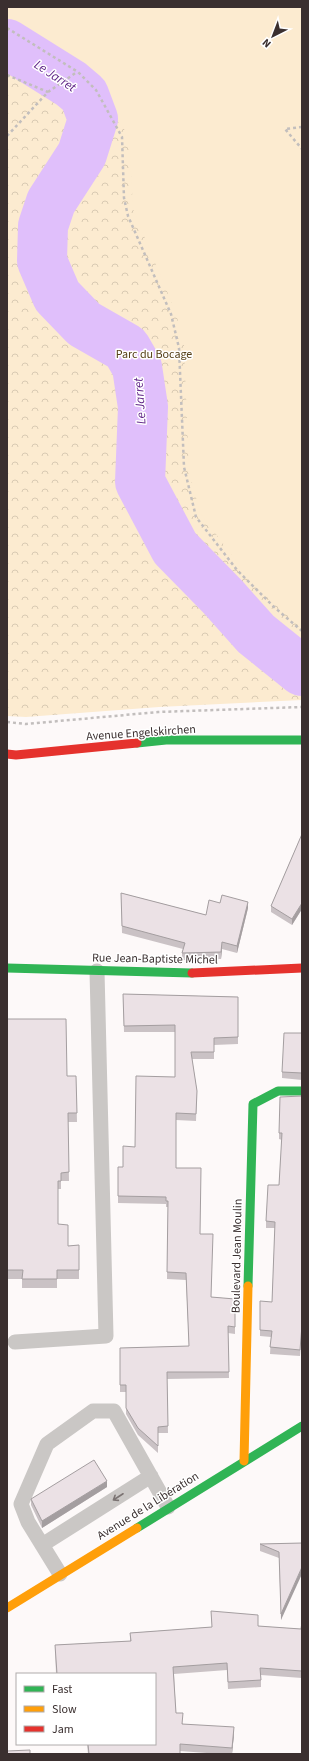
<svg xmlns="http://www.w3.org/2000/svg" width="309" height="1761" font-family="'Source Sans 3',sans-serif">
	<defs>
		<pattern id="park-crowns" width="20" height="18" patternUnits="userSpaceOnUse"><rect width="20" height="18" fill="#fcebd0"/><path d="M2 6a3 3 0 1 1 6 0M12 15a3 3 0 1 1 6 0" fill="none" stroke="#d9cab3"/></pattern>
	</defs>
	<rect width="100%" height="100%" fill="#fdf9f9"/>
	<!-- park -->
	<path fill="url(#park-crowns)" d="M7 7H302V700L159 707 26 717 7 716Z"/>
	<!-- pitch -->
	<path fill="#fcebd0" d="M7 7H302V623L278 604 240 566 200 513 189 471 184 345 176 313 133 209 129 137 97 86 79 68 7 20Z"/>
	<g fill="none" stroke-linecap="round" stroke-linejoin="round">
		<!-- river -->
		<path stroke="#e0bffb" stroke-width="50" d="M7 44 71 84 84 95 93 119 82 154 51 202 43 226 42 261 57 296 84 324 126 348 137 367 143 407 140 482 175 548 223 597 256 634 302 671"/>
		<!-- path -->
		<path stroke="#c2bebd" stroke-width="2.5" stroke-dasharray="3 3" stroke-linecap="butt" d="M7 28 78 72 96 90 122 137 124 198 128 216 171 314 179 348 184 467 196 517 237 570 274 607 302 631
			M7 75 48 92
			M302 127 285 129 302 149
			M7 136 48 92 77 72
			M7 722 26 724 158 712 302 707"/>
		<!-- lane -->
		<path stroke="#cac7c5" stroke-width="15" d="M15 1342 106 1336 97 971
			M42 1545 151 1476
			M60 1574 28 1522 21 1504 47 1444 93 1411H114L168 1507"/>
		<!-- fast -->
		<path stroke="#30b455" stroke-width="9" d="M137 743 166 740H302
			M7 968 192 973
			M248 1286 253 1104 278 1091H302
			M137 1528 302 1426"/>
		<!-- slow -->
		<path stroke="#ff9f0a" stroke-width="9" d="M244 1461 248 1286
			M7 1608 137 1528"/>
		<!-- jam -->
		<path stroke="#e5322d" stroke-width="9" d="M7 754 16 755 137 743
			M192 973 302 968"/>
	</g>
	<!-- wall -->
	<path fill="#cac2c5" d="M302 834V909L292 925 271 912V906Z
		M121 893 206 915 220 903 248 908 237 953 222 949 221 959 182 960V953L183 949 122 933Z
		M123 994 238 997V1044L214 1045V1059H192L197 1091 196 1121 176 1120V1168L200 1234 211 1297 235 1299V1334L228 1333 229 1378 167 1379 168 1433H158V1453L138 1435 126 1414V1392H120V1348L189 1346 186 1280 167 1279 168 1207H166V1204L118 1203V1167H123L175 1077V1032H124Z
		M7 1019 67 1076H76L77 1122H68L69 1181H61V1189H58V1224L68 1246 79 1245V1279H57V1288H22V1279H7Z
		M302 1033V1080L282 1078V1072Z
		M302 1096V1332L300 1356 270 1354 271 1337 260 1336V1330L272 1302 275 1228H266V1221L279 1185 282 1140 279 1139V1133Z
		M107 1487 42 1528 31 1505V1499Z
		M302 1543 281 1620 279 1558 260 1551V1544Z
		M211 1611 258 1626 301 1629 302 1622V1678L261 1675V1687L228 1689 227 1670 174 1674 176 1713 183 1724 234 1734 232 1754H220L180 1751V1754H88L87 1744H155V1674H56L55 1645 130 1641V1633L212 1627Z"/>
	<!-- shaded-wall -->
	<path fill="#a49ea0" d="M248 902V908L237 953V946Z
		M302 903V909L292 925V919Z
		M222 942V949L221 959V952Z
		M107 1481V1487L42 1528V1521Z
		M302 1567V1574L281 1620V1614Z
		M234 1727V1734L232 1754V1748Z"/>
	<!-- building -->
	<path fill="#ebe1e5" stroke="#a49ea0" d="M302 834V903L292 919 271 906Z
		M121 893 206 915 209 900 220 903 222 895 248 902 237 946 222 942 221 952 182 953 185 943 122 926Z
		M123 994 238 997V1037L214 1038V1052H191L197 1091 196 1114 176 1113V1168H201L200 1234H213L211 1297 235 1299V1327L228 1326 229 1372H167L168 1426 158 1427V1446L138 1428 126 1408V1385H120V1348L189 1346 186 1273 167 1272 168 1201H166V1197L118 1196V1167H123V1146L135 1147 136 1076 175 1077V1025L124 1026Z
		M7 1019H66L67 1076H76L77 1113H68L69 1172 61 1173V1181H58V1224L68 1225V1246L79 1245V1270H57V1279H22L23 1270H7Z
		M284 1033H302V1073L282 1072Z
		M302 1096V1325L300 1350 270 1347 272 1331 260 1330V1301L272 1302 275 1222 266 1221 268 1185H279L282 1133H279L280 1097Z
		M94 1460 107 1481 42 1521 31 1499Z
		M302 1543V1567L281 1614 279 1552 260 1544Z
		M211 1611 258 1615V1626L301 1629 302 1622V1671L260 1668 261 1680 228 1682 227 1663 173 1667 176 1713H183L182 1724 234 1727 232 1748 180 1744V1754H89L88 1744H155V1674H57L55 1645 131 1641 130 1633 212 1627Z
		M30 1750V1754H7V1751Z"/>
	<!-- one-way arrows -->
	<defs><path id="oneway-shaft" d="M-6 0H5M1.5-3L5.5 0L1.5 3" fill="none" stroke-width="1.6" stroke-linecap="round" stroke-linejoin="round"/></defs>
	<use stroke="#7b7372" href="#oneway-shaft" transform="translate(118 1497) rotate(147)"/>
	<g text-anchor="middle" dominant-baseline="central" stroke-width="3" stroke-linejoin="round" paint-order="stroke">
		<!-- park labels -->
		<g font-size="12" fill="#564018" stroke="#fff">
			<text x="154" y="354">Parc du Bocage</text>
		</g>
		<!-- street labels -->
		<g font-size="12" fill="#3a2f2f" stroke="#fff">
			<text transform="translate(141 733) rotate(-4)">Avenue Engelskirchen</text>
			<text transform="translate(155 959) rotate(1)">Rue Jean-Baptiste Michel</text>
			<text transform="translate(237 1256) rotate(-89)">Boulevard Jean Moulin</text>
			<text transform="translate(148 1506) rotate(-32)">Avenue de la Libération</text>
		</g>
		<!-- water labels -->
		<g font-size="13" font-style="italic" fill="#5f2487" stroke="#fff">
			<text transform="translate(55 76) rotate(33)">Le Jarret</text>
			<text transform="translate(140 401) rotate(-94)">Le Jarret</text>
		</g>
	</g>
	<!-- border -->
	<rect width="309" height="1761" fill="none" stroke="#3a2f2f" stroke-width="16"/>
	<!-- legend -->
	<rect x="16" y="1673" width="140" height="72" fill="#ffffff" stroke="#b0acac"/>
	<rect x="24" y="1686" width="20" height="6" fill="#30b455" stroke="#b0acac"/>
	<text x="52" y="1693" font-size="12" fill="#3a2f2f">Fast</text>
	<rect x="24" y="1706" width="20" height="6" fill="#ff9f0a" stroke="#b0acac"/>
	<text x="52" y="1713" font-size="12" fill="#3a2f2f">Slow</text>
	<rect x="24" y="1726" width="20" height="6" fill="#e5322d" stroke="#b0acac"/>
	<text x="52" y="1733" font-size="12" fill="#3a2f2f">Jam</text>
	<!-- north arrow -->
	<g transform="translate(273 36) rotate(222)" stroke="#ffffff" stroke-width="3" paint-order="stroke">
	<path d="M0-3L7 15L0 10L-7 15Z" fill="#3a2f2f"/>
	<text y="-6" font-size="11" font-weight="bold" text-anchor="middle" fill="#3a2f2f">N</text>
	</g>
</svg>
